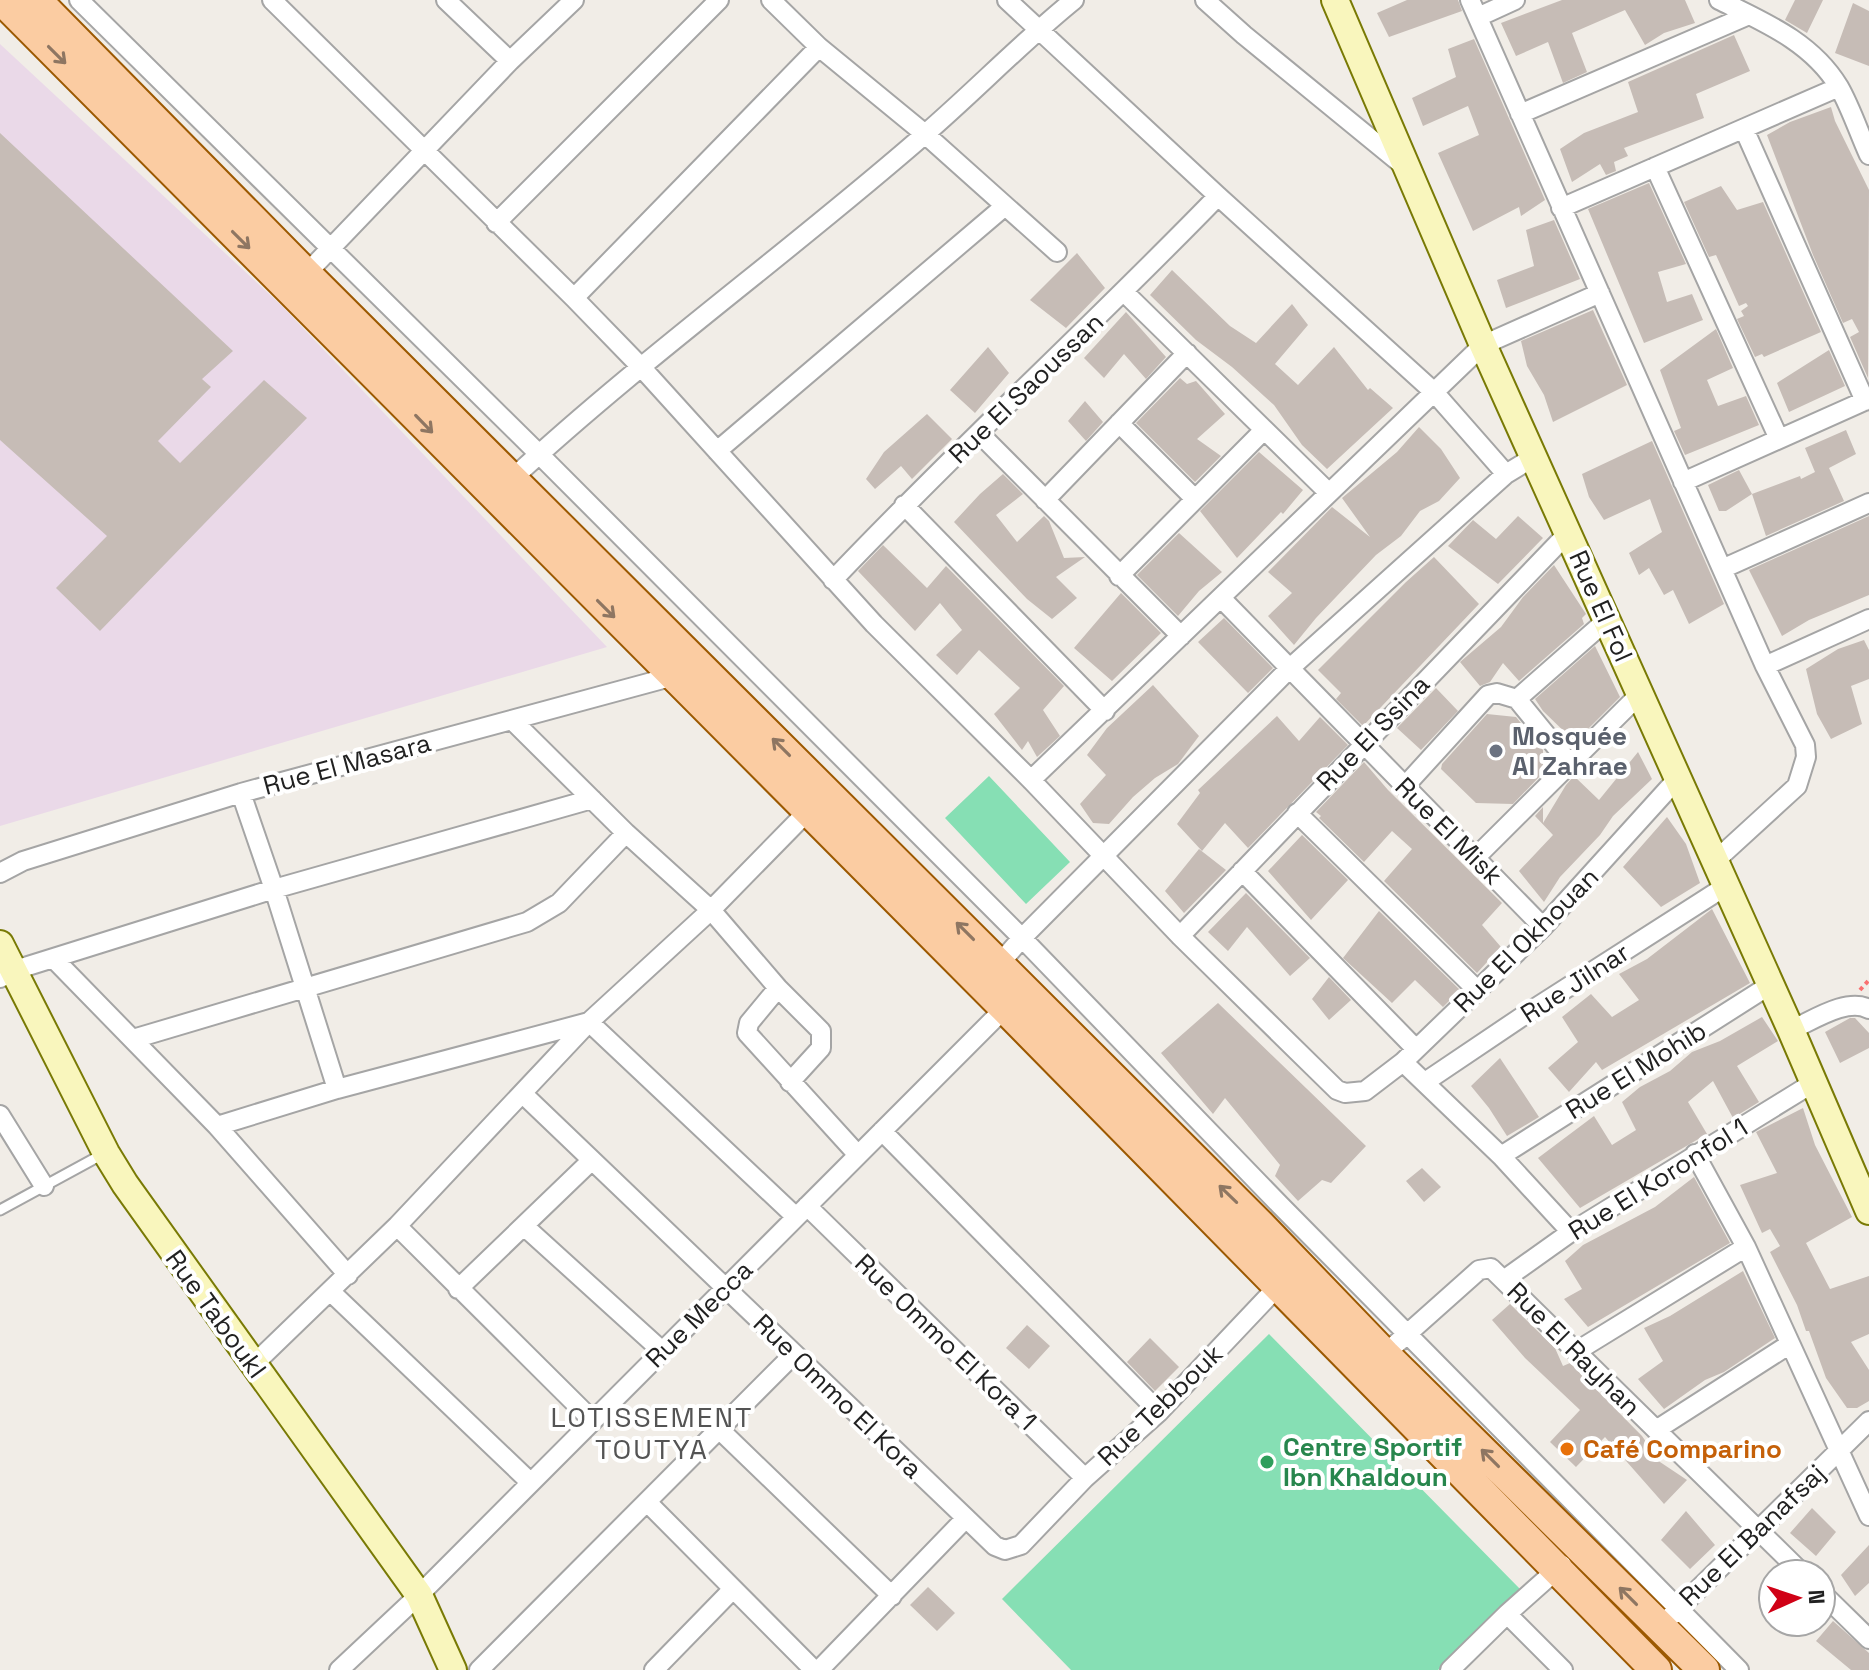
<svg xmlns="http://www.w3.org/2000/svg" width="1869" height="1670" font-family="'Space Grotesk',sans-serif">
	<rect width="100%" height="100%" fill="#f1ede7"/>
	<!-- industrial -->
	<path fill="#ead9e8" d="M0 44 282 306 607 647 0 826Z"/>
	<!-- pitch -->
	<path fill="#86dfb4" d="M989 776 1070 862 1026 904 945 818Z
		M1269 1334 1520 1589 1438 1670H1071L1002 1599Z"/>
	<!-- building -->
	<path fill="#c6bcb6" d="M1407 0H1458L1462 11 1389 37 1377 13Z
		M1562 0H1685L1695 23 1664 33 1645 45 1625 10 1572 33 1587 72 1563 83 1548 42 1516 56 1501 23Z
		M1795 0H1823L1807 33 1785 20Z
		M1853 3 1869 11V66L1835 53Z
		M1734 35 1750 71 1696 94 1704 118 1624 148 1628 156 1614 162 1616 171 1606 175 1600 164 1572 182 1560 149 1584 133 1638 112 1628 82Z
		M1474 39 1545 200 1521 216 1519 207 1473 231 1438 153 1479 135 1468 106 1423 126 1412 98 1456 77 1448 49Z
		M1831 107 1835 121 1869 190 1868 378 1850 337 1859 332 1852 319 1843 323 1813 255 1767 135 1790 122Z
		M0 133 233 351 202 379 211 387 158 441 180 463 264 380 307 418 100 631 56 588 107 536 0 440Z
		M1649 183 1686 264 1658 272 1667 302 1692 294 1703 320 1644 343 1588 209Z
		M1721 186 1737 210 1763 202 1821 332 1764 357 1762 354 1755 357 1737 319 1744 316 1741 311 1748 306 1746 303 1739 306 1716 255 1709 257 1684 202Z
		M1554 220 1580 279 1506 308 1497 280 1534 266 1526 230Z
		M1077 253 1105 288 1066 328 1030 300Z
		M1172 270 1230 326 1256 343 1292 304 1308 325 1275 364 1298 385 1334 347 1368 390 1370 388 1393 408 1327 469 1302 445 1274 405 1232 367 1196 340 1150 295Z
		M1593 310 1627 385 1553 422 1544 395 1527 366 1521 341Z
		M1126 312 1166 357 1146 379 1124 354 1104 378 1084 358Z
		M1716 329 1733 368 1707 380 1718 406 1746 396 1759 425 1685 455 1674 431 1681 428 1660 370Z
		M988 347 1009 373 975 413 950 390Z
		M1829 350 1845 386 1789 412 1777 383Z
		M1180 378 1187 384 1196 381 1225 414 1197 439 1221 456 1195 482 1136 423Z
		M1085 401 1103 422 1086 441 1068 421Z
		M927 414 952 439 912 479 901 466 875 489 866 479 884 452Z
		M1419 427 1441 449 1460 478 1439 501 1420 511 1401 536 1376 555 1316 618 1294 645 1268 616 1292 593 1268 572 1332 507 1370 537 1342 498 1397 452Z
		M1846 430 1856 454 1829 468 1844 501 1766 536 1752 494 1800 476 1801 479 1815 472 1805 448Z
		M1652 441 1724 604 1689 624 1673 590 1664 595 1649 568 1639 575 1629 553 1662 532 1650 499 1604 520 1589 497 1582 474Z
		M1259 452 1303 490 1283 514 1281 512 1237 558 1200 511Z
		M1739 470 1752 494 1726 511H1719L1708 485Z
		M1003 474 1023 494 996 515 1017 542 1044 516 1049 521 1064 558 1085 557 1056 577 1077 598 1052 619 1027 599 954 522 980 494Z
		M1518 516 1543 538 1498 584 1448 546 1473 520 1496 539Z
		M1869 516V595L1809 620 1782 636 1749 570Z
		M1179 533 1222 572 1199 591 1178 616 1137 575Z
		M883 545 927 588 946 566 1064 686 1043 710 1060 736 1037 757 1028 741 1022 750 994 714 1020 688 979 650 957 675 936 655 962 630 940 603 915 631 858 571Z
		M1434 557 1479 604 1363 726 1336 699 1341 693 1318 670 1406 582Z
		M1554 565 1586 614 1582 618 1584 624 1519 681 1503 663 1490 682 1480 686 1460 662 1501 627 1523 597Z
		M1121 593 1161 633 1112 681 1074 648Z
		M1224 618 1273 668 1248 693 1198 642Z
		M1864 640 1869 650V679L1851 686 1862 724 1831 739 1817 714 1806 669 1838 649Z
		M1595 646 1620 697 1575 742 1543 711 1535 699Z
		M1153 685 1199 736 1178 764 1155 778 1133 797 1109 824 1093 823 1080 804 1106 775 1087 755 1107 728Z
		M1436 688 1458 711 1421 750 1397 728Z
		M1487 714 1516 717 1543 750V773L1513 804 1476 803 1441 769 1442 764Z
		M1277 716 1299 741 1320 717 1348 745 1248 848 1225 823 1202 851 1177 824 1200 793 1198 790Z
		M1638 752 1652 779 1613 816 1600 835 1560 877 1544 902 1519 871 1553 835 1535 816 1543 807V823L1566 785 1574 776 1599 800Z
		M1364 762 1388 790 1502 903 1482 925 1501 947 1477 973 1384 881 1412 849 1392 831 1364 862 1319 818 1321 816 1316 812Z
		M1667 817 1686 844 1700 883 1661 907 1623 867Z
		M1302 835 1348 880 1311 920 1268 871Z
		M1199 849 1226 870 1184 913 1165 891Z
		M1246 893 1310 958 1290 976 1247 927 1228 951 1208 932Z
		M1712 909 1750 983 1602 1070 1596 1062 1569 1092 1548 1068 1578 1042 1562 1017 1591 994 1612 1017 1639 1000 1619 974 1647 959Z
		M1379 911 1460 990 1443 1007 1415 980 1392 1003 1343 958Z
		M1329 977 1351 1000 1329 1020 1312 999Z
		M1218 1003 1366 1146 1331 1183 1322 1180 1298 1201 1275 1176 1280 1165 1225 1098 1213 1114 1161 1053Z
		M1762 1017 1778 1041 1737 1066 1759 1102 1733 1118 1713 1081 1688 1102 1707 1134 1580 1208 1538 1158 1594 1116 1612 1145 1636 1130 1622 1102 1640 1087 1670 1071 1692 1052 1720 1041Z
		M1850 1018H1855L1869 1033V1048L1840 1063 1825 1032Z
		M1500 1058 1539 1117 1507 1136 1489 1108 1471 1086Z
		M1803 1108 1815 1145 1852 1217 1806 1243 1830 1289 1869 1276V1334L1851 1342 1869 1370V1401L1857 1408H1847L1826 1378 1809 1331H1806L1797 1305 1770 1252 1780 1246 1770 1229 1762 1233 1740 1185 1777 1173 1756 1132Z
		M1422 1168 1441 1187 1424 1202 1406 1181Z
		M1694 1177 1730 1243 1588 1327 1564 1299 1582 1289 1565 1261 1583 1245 1655 1207Z
		M1743 1271 1775 1338 1724 1372 1705 1380 1664 1409 1638 1379 1663 1361 1644 1328 1670 1316Z
		M1510 1304 1555 1348 1563 1366 1570 1363 1642 1436 1660 1462 1687 1480 1664 1504 1605 1437 1576 1467 1550 1442 1580 1410 1525 1358 1492 1320Z
		M1027 1325 1050 1346 1029 1369 1006 1348Z
		M1150 1338 1179 1367 1155 1391 1127 1362Z
		M1812 1508 1836 1532 1816 1556 1790 1533Z
		M1686 1511 1715 1545 1690 1569 1661 1540Z
		M1869 1545V1583L1855 1596 1841 1575Z
		M928 1587 955 1613 937 1631 910 1605Z
		M1833 1621 1869 1653V1670H1851L1816 1641Z"/>
	<g fill="none" stroke-linecap="round" stroke-linejoin="round">
		<defs>
			<path id="lane" d="M0 1210 103 1154"/>
			<path id="street" d="M79 0 539 454 1022 938 1280 1205 1739 1670
				M272 0 574 298 642 368 874 624 1031 780 1180 936 1337 1090 1345 1093 1365 1091 1403 1062 1543 927 1678 778
				M446 0 510 61
				M771 0 819 47 925 134 1057 252
				M1007 0 1218 196 1434 392 1506 474
				M1205 0 1244 35 1404 166
				M1470 0 1765 666 1805 745 1806 757 1797 786 1715 861
				M1719 0C1764 22 1812 42 1839 87 1851 108 1859 133 1869 155
				M1478 17 1515 0
				M1520 114 1749 15
				M1744 129 1865 401
				M1655 167 1779 439
				M1561 208 1839 87
				M496 223 719 0
				M306 274 510 61 574 0
				M1124 292 1328 492
				M574 298 819 47
				M1119 423 1194 498
				M980 434 1181 636
				M717 451 1005 206
				M513 478C644 357 790 252 924 135 975 91 1022 42 1074 0
				M1683 482 1869 399
				M1045 500 1187 353
				M904 505 1105 711
				M1722 569 1869 503
				M1119 576 1264 430
				M833 580C958 448 1092 326 1218 196
				M1221 598 1543 927
				M1765 666 1869 619
				M1517 699 1570 764
				M512 720 626 833 711 910 778 988 821 1031V1048L790 1082
				M1031 780 1483 345 1600 293
				M1405 786 1488 695 1497 693 1517 699 1608 619
				M241 793 274 889 337 1089
				M1297 813 1478 991
				M1475 858 1639 695
				M1242 871 1415 1048
				M0 873 23 861 241 793 674 676 679 672
				M1180 936 1568 533
				M54 959 217 1126 348 1275
				M993 971 1022 938 1289 669 1506 474 1534 457
				M0 978 15 970 274 889 592 799
				M778 988 749 1023 747 1033 858 1155
				M1791 1030C1812 1021 1847 997 1869 1009
				M133 1039 527 922 559 903 626 833
				M1403 1062 1501 1156 1571 1232
				M1425 1082 1526 1014 1726 886
				M523 1094 966 1518 995 1546 1005 1550 1021 1545 1085 1478 1159 1412 1283 1281
				M0 1115 44 1186
				M217 1126 337 1089 589 1022 796 1217
				M882 1131 1159 1412
				M1695 1154 1746 1247 1869 1516
				M1501 1156 1770 985
				M807 1206 1085 1478
				M397 1226 593 1421
				M524 1226 662 1351
				M1505 1279 1571 1232 1813 1083
				M458 1289 592 1160
				M331 1292 530 1482
				M1577 1351 1746 1247
				M1378 1360 1479 1270 1491 1268 1803 1574
				M253 1365 397 1226 589 1022 711 910 808 811
				M720 1430 892 1596
				M1656 1430 1790 1344
				M647 1502 814 1670
				M1821 1592 1869 1639
				M1507 1614 1563 1670
				M1669 1618 1869 1421
				M339 1670 419 1595 1010 1003
				M479 1670 794 1354
				M654 1670 733 1589
				M819 1670 966 1518
				M1450 1670 1507 1614 1562 1565"/>
			<path id="secondary" d="M1335 0 1483 345 1791 1030 1869 1211
				M0 944 106 1153 125 1184 419 1595 453 1670"/>
			<path id="primary" d="M2 0 1005 1008 1656 1670
				M36 0 306 274 1260 1225 1385 1355 1704 1670"/>
		</defs>
		<!-- lane casing -->
		<use href="#lane" stroke="#a5a5a5" stroke-width="13"/>
		<!-- street casing -->
		<use href="#street" stroke="#a5a5a5" stroke-width="22"/>
		<!-- secondary casing -->
		<use href="#secondary" stroke="#797a05" stroke-width="30"/>
		<!-- primary casing -->
		<use href="#primary" stroke="#9c5901" stroke-width="34"/>
		<!-- path -->
		<path stroke="#f97070" stroke-width="4" stroke-dasharray="4 4" stroke-linecap="butt" d="M1860 990 1869 980"/>
		<!-- lane -->
		<use href="#lane" stroke="#fff" stroke-width="9"/>
		<!-- street -->
		<use href="#street" stroke="#fff" stroke-width="18"/>
		<!-- secondary -->
		<use href="#secondary" stroke="#f9f6bd" stroke-width="26"/>
		<!-- primary -->
		<use href="#primary" stroke="#fbcca2" stroke-width="30"/>
	</g>
	<!-- one-way arrows -->
	<defs><path id="oneway-shaft" d="M-6 0H5M1.5-3L5.5 0L1.5 3" fill="none" stroke-width="1.6" stroke-linecap="round" stroke-linejoin="round" transform="scale(2)"/></defs>
	<g stroke="#8e7662">
		<use href="#oneway-shaft" transform="translate(57 55) rotate(45)"/>
		<use href="#oneway-shaft" transform="translate(241 240) rotate(45)"/>
		<use href="#oneway-shaft" transform="translate(424 424) rotate(46)"/>
		<use href="#oneway-shaft" transform="translate(606 609) rotate(45)"/>
		<use href="#oneway-shaft" transform="translate(781 747) rotate(-135)"/>
		<use href="#oneway-shaft" transform="translate(965 931) rotate(-135)"/>
		<use href="#oneway-shaft" transform="translate(1228 1194) rotate(-136)"/>
		<use href="#oneway-shaft" transform="translate(1490 1458) rotate(-135)"/>
		<use href="#oneway-shaft" transform="translate(1628 1596) rotate(-135)"/>
	</g>
	<!-- markers -->
	<circle fill="#6b7280" stroke="#fff" stroke-width="3" cx="1496" cy="751" r="8"/>
	<circle fill="#e8710a" stroke="#fff" stroke-width="3" cx="1567" cy="1449" r="8"/>
	<circle fill="#2e9e5b" stroke="#fff" stroke-width="3" cx="1267" cy="1462" r="8"/>
	<g text-anchor="middle" dominant-baseline="central" stroke-width="8" stroke-linejoin="round" paint-order="stroke">
		<!-- street labels -->
		<g font-size="26" fill="#212121" stroke="#fff">
			<text transform="translate(1026 388) rotate(-44)">Rue El Saoussan</text>
			<text transform="translate(1601 606) rotate(66)">Rue El Fol</text>
			<text transform="translate(1373 733) rotate(-46)">Rue El Ssina</text>
			<text transform="translate(347 764) rotate(-15)">Rue El Masara</text>
			<text transform="translate(1449 831) rotate(45)">Rue El Misk</text>
			<text transform="translate(1526 940) rotate(-45)">Rue El Okhouan</text>
			<text transform="translate(1575 983) rotate(-33)">Rue Jilnar</text>
			<text transform="translate(1636 1070) rotate(-32)">Rue El Mohib</text>
			<text transform="translate(1658 1179) rotate(-32)">Rue El Koronfol 1</text>
			<text transform="translate(216 1314) rotate(54)">Rue Taboukl</text>
			<text transform="translate(699 1314) rotate(-45)">Rue Mecca</text>
			<text transform="translate(946 1342) rotate(44)">Rue Ommo El Kora 1</text>
			<text transform="translate(1574 1349) rotate(45)">Rue El Rayhan</text>
			<text transform="translate(838 1396) rotate(44)">Rue Ommo El Kora</text>
			<text transform="translate(1160 1405) rotate(-44)">Rue Tebbouk</text>
			<text transform="translate(1752 1535) rotate(-44)">Rue El Banafsaj</text>
		</g>
		<!-- worship labels -->
		<g font-size="26" font-weight="bold" fill="#5b616d" stroke="#fff" text-anchor="start">
			<text x="1512" y="736">Mosquée<tspan x="1512" dy="30">Al Zahrae</tspan></text>
		</g>
		<!-- leisure labels -->
		<g font-size="26" font-weight="bold" fill="#27864d" stroke="#fff" text-anchor="start">
			<text x="1283" y="1447">Centre Sportif<tspan x="1283" dy="30">Ibn Khaldoun</tspan></text>
		</g>
		<!-- food labels -->
		<g font-size="26" font-weight="bold" fill="#c56008" stroke="#fff" text-anchor="start">
			<text x="1583" y="1449">Café Comparino</text>
		</g>
		<!-- neighbourhood labels -->
		<g font-size="28" letter-spacing="2" fill="#545454" stroke="#fff">
			<text x="652" y="1417">LOTISSEMENT<tspan x="652" dy="32">TOUTYA</tspan></text>
		</g>
	</g>
	<!-- north arrow -->
	<g transform="translate(1797 1598) rotate(87)"><circle r="38" fill="#ffffff" stroke="#a6a6a6" stroke-width="2"/>
	<path d="M0-6L14 30L0 20L-14 30Z" fill="#d00116"/>
	<text y="-12" font-size="22" font-weight="bold" text-anchor="middle" fill="#212121">N</text>
	</g>
</svg>
